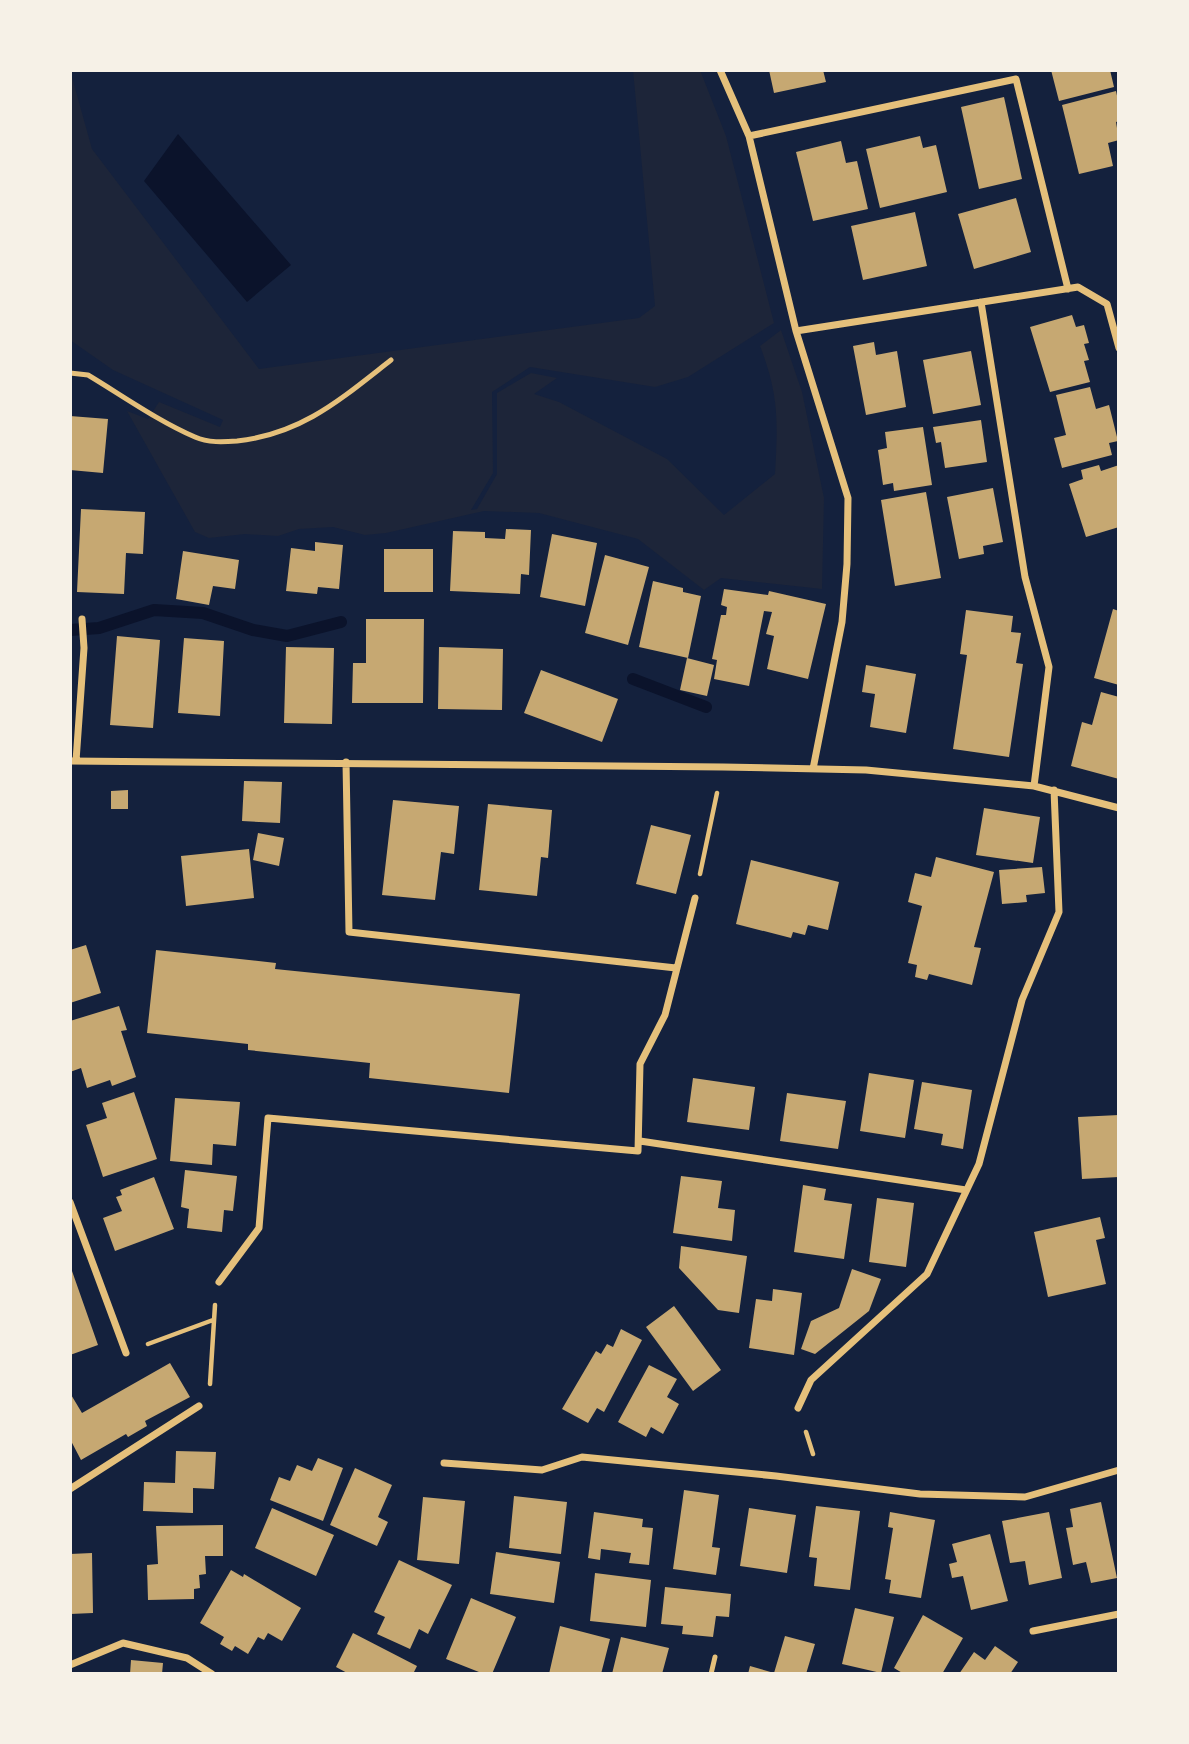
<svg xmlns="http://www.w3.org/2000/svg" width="1189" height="1744" font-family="Poppins,sans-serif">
	<rect width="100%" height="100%" fill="#14213d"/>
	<!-- green -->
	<path fill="#1d2539" d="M70 70 92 149 259 369 639 318 655 306 633 70H700L726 136 774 323 688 377 655 387 530 367 492 392 493 473 471 510 477 509 497 474V393L531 373 557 378 534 394 559 402 667 459 724 515 775 474C778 422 779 395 760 346L781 330 802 392 824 498 822 589 721 578 704 590 638 539 539 513 484 511 386 533 365 535 333 527 299 529 278 536 245 534 209 538 195 532 127 411 148 419 159 402 220 427 223 420 113 370 70 340Z"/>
	<!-- water -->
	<path fill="#0b132b" d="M178 134 291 265 247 302 144 181Z"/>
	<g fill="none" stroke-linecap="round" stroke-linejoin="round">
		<!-- stream -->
		<path stroke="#0b132b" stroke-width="12" d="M70 630 99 628 154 610 203 613 253 630 287 636 341 622
			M633 679 706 707"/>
	</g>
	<!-- building -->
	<path fill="#c6a872" d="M769 70H823L826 82 774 93Z
		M1051 70H1110L1114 87 1059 101Z
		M1116 91 1119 105V121L1116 122 1119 140 1108 143 1113 166 1079 174 1062 105Z
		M1004 97 1022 179 979 189 961 107Z
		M920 136 923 148 936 145 947 192 880 208 866 149Z
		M841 141 846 163 857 161 868 209 813 221 796 152Z
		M1016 198 1031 252 974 269 958 214Z
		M915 212 927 266 863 280 851 226Z
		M1072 315 1076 327 1084 325 1089 343 1084 344 1089 360 1084 361 1090 382 1050 392 1030 327Z
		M874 342 876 355 897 351 906 407 866 415 853 346Z
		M971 351 981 405 933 414 923 360Z
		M1090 387 1096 409 1109 405 1118 441 1109 443 1112 455 1062 468 1054 438 1066 435 1056 395Z
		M70 416 108 419 103 473 70 470Z
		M981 420 987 462 945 468 941 442 936 443 933 427Z
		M923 427 932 485 894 491 893 483 883 485 878 450 887 448 885 432Z
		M1099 465 1101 471 1119 465V527L1086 537 1069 484 1083 479 1081 470Z
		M993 488 1003 542 983 546 984 554 959 559 947 497Z
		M926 492 941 578 895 586 881 500Z
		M81 509 145 512 143 554 126 553 124 594 77 592Z
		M506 529 531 530 529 575 521 574 520 594 450 591 453 531 485 532V538L505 539Z
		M552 534 597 543 585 606 540 597Z
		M315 542 343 545 339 589 318 587 317 594 286 591 291 548 315 551Z
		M384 549H433V592H384Z
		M183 551 239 560 235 589 213 586 209 605 176 599Z
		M605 555 649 567 628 645 585 633Z
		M653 581 683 588V592L701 596 688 658 639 647Z
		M724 589 768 595 769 591 826 604 808 679 767 669 774 636 766 634 772 612 764 611 749 686 714 679 717 660 712 659 721 615H726L727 607 721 605Z
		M1113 609 1119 611V685L1094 678Z
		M966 610 1013 616 1011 632 1021 633 1016 663 1023 664 1009 757 953 749 967 655 960 654Z
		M366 619H424L423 703H352L353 663H366Z
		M117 636 160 640 153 728 110 725Z
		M184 638 224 641 220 716 178 713Z
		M286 647 334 648 332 724 284 723Z
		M439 647 503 649 502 710 438 709Z
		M687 658 714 665 707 696 680 690Z
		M866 665 916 674 906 733 870 727 875 694 862 692Z
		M541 670 618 699 602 742 524 713Z
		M1101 692 1119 697V779L1071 766 1082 722 1092 725Z
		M244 781 282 782 280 823 242 821Z
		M128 790V809H111V791Z
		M393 800 459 806 454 854 441 852 435 900 382 895Z
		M488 804 552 810 548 858 541 857 537 896 479 890Z
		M984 808 1040 817 1033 863 976 855Z
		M651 825 691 835 676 894 636 884Z
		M258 833 284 838 279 866 253 860Z
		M249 849 254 898 186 906 181 856Z
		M936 857 994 872 974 947 981 948 972 985 929 974 927 980 915 977 917 965 908 963 922 906 908 902 915 873 931 877Z
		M751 860 839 882 828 930 808 925 805 935 793 932 791 938 736 924Z
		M1042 867 1045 893 1026 895 1027 902 1002 904 999 870Z
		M86 945 101 993 70 1003V950Z
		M156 950 276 963 275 969 520 994 509 1093 369 1078 370 1063 248 1050V1044L147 1033Z
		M119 1006 127 1030 121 1031 136 1077 112 1086 110 1080 87 1088 81 1068 70 1072V1021Z
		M869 1073 914 1080 905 1138 860 1131Z
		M693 1078 755 1087 749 1130 687 1122Z
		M922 1082 972 1090 963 1149 941 1145 943 1134 914 1129Z
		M134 1092 157 1159 103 1177 86 1125 107 1118 102 1103Z
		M787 1093 846 1101 838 1149 780 1141Z
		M175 1098 240 1102 236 1146 213 1144 212 1165 170 1161Z
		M1119 1115V1177L1082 1179 1078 1117Z
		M185 1170 237 1176 233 1211 224 1210 222 1232 187 1228 189 1209 181 1207Z
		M681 1176 722 1181 718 1208 735 1210 732 1241 673 1233Z
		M154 1177 174 1229 115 1251 103 1218 122 1211 116 1197 122 1195 120 1190Z
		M803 1185 826 1189 824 1200 852 1204 844 1259 794 1252Z
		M877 1198 914 1203 906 1267 869 1262Z
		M1100 1217 1105 1238 1096 1240 1106 1284 1048 1297 1034 1232Z
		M681 1246 747 1256 739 1313 718 1310 679 1268Z
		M852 1269 881 1279 869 1311 815 1354 801 1349 811 1321 839 1308Z
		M70 1271H72L98 1345 70 1355Z
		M773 1289 802 1293 794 1355 749 1348 756 1299 772 1301Z
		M674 1306 721 1370 693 1391 646 1327Z
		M621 1329 642 1340 604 1412 597 1408 588 1423 562 1409 596 1351 601 1354 607 1344 613 1347Z
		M170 1363 190 1397 145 1421 147 1426 128 1437 126 1434 81 1460 70 1439V1393L82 1413Z
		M649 1365 677 1379 667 1397 679 1404 663 1434 651 1427 646 1437 618 1422Z
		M176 1451 216 1452 214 1489 193 1488V1513L143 1511 144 1482 175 1483Z
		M318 1458 343 1468 323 1521 270 1500 279 1477 290 1481 297 1465 312 1471Z
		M355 1468 392 1485 378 1517 388 1522 377 1546 330 1525Z
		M684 1490 719 1495 712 1547 720 1548 716 1575 673 1569Z
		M514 1496 567 1502 561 1554 509 1548Z
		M423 1497 465 1501 459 1564 417 1560Z
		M1101 1502 1117 1578 1091 1583 1086 1562 1073 1565 1066 1528 1073 1527 1070 1509Z
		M816 1506 860 1511 850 1590 814 1586 817 1558 809 1557Z
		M272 1508 334 1535 316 1576 255 1548Z
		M749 1508 796 1515 787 1573 740 1566Z
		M594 1512 643 1519 642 1527 653 1528 649 1565 629 1563 631 1553 601 1549 600 1560 588 1558Z
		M890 1512 935 1520 921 1598 889 1593 891 1580 885 1579 893 1528 888 1527Z
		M1049 1512 1062 1578 1029 1585 1025 1561 1010 1563 1002 1521Z
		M223 1525V1556H205L206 1574 199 1575 200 1588 194 1589V1599L148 1600 147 1565 158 1564 156 1526Z
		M990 1534 1008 1601 971 1610 963 1576 952 1578 949 1564 957 1562 952 1544Z
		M496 1552 560 1562 554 1603 490 1594Z
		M92 1553 93 1613 70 1614V1554Z
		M399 1560 452 1585 428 1634 419 1629 410 1649 377 1634 385 1617 374 1612Z
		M231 1570 243 1577 244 1574 301 1608 282 1641 268 1633 264 1640 258 1637 248 1654 235 1646 232 1651 220 1644 224 1637 200 1623Z
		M595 1573 651 1580 646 1627 590 1621Z
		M665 1587 731 1594 729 1617 716 1616 713 1637 682 1634 683 1626 661 1624Z
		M471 1598 516 1617 492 1674H484L446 1659Z
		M855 1608 894 1617 881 1673 842 1664Z
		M923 1615 963 1638 942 1674H904L894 1668Z
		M560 1626 610 1639 601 1674H549Z
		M353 1633 417 1666 413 1674H349L336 1667Z
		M785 1636 815 1644 806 1674H748L750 1666 774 1673Z
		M621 1637 669 1648 662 1674H612Z
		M995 1646 1018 1662 1010 1674H959L974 1652 985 1660Z
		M131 1660 163 1663 162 1674H130Z"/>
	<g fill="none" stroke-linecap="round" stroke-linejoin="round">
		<!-- path -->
		<path stroke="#e5c07b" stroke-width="4.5" d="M700 874 717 793
			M148 1344 213 1320
			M210 1384 215 1305
			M806 1432 813 1454"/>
		<!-- service -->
		<path stroke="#e5c07b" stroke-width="5" d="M70 373 88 375C123 396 158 421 195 437 208 443 224 442 237 441 302 434 341 399 391 360
			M711 1674 715 1657"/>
		<!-- minor -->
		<path stroke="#e5c07b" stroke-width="7" d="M720 70 749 136 796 331 848 498 847 564 842 622 813 769
			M749 136 1016 79 1068 289
			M981 302 1025 577 1049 667 1034 786
			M796 331 1078 287 1107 304 1119 348
			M70 761 723 767 866 770 1034 786 1119 808
			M76 761 84 648 82 619
			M346 762 349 932 676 968
			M640 1141 966 1190
			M70 1202 126 1353
			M219 1282 259 1228 268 1118 638 1151 640 1064 665 1015 695 898
			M798 1408 811 1380 927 1274 979 1164 1022 1000 1059 912 1054 790
			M444 1463 542 1470 582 1457 776 1476 920 1494 1025 1497 1119 1470
			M70 1489 199 1406
			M1033 1631 1119 1614
			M70 1665 123 1643 187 1658 212 1674"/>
	</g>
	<!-- border -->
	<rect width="1189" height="1744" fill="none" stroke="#f6f1e7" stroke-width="144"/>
</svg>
